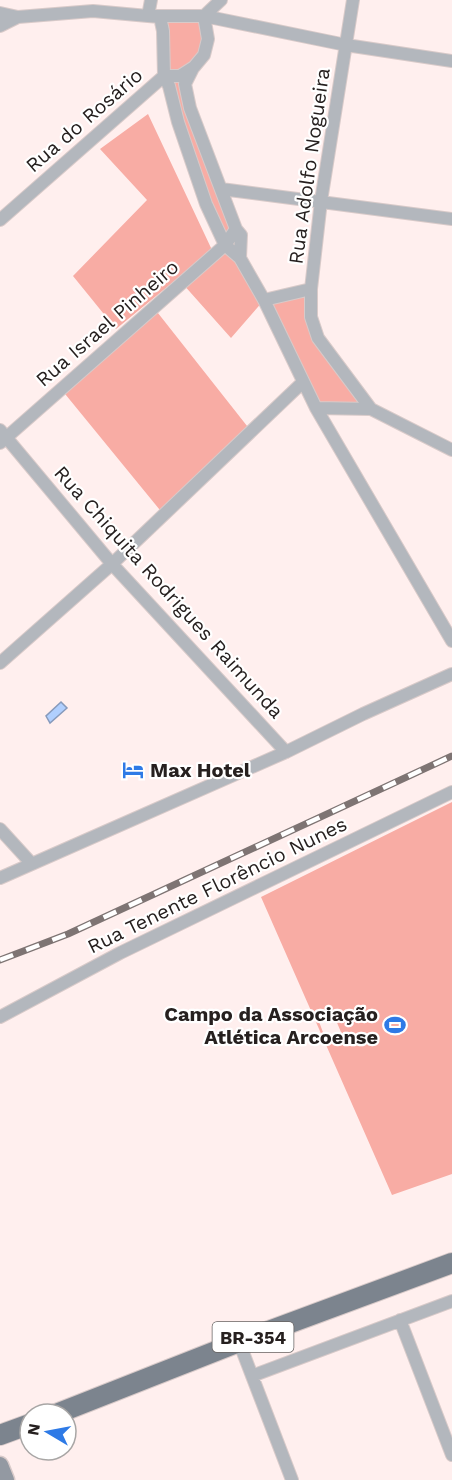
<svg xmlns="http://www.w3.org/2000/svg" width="452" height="1480" font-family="'Work Sans',sans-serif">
	<rect width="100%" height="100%" fill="#ffefee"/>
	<!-- green -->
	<path fill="#f8aca4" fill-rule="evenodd" d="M204 16 208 39 194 67 164 76 160 17Z
		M168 78 180 80 182 86 233 229 225 240 207 198Z
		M148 114 212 250 116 329 73 276 147 200 100 149Z
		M225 245 264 300 311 289 312 320 371 409 316 408 264 300 231 338 182 283Z
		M154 308 251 431 164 515 61 389Z
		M452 802V1174L392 1195 261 897ZM333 1013 343 1037 327 1043 318 1019Z"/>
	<!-- water -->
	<path fill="#b0cffe" stroke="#879abb" stroke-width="1.5" d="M61 702 67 708 50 723 46 716Z"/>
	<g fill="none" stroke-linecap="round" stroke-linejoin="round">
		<defs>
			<path id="minor" d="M151 0 148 16 160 17 163 31 164 76 169 86 178 122 206 204 225 245 240 258 264 300 316 408 452 641
				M0 13 18 17 93 11 148 16H204L346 45 452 61
				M0 26 18 17
				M193 68 185 84 190 108 236 229 241 235 240 258
				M221 189 452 219
				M0 220 164 76H180L194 67 204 55 208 39 204 16 221 0
				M311 289V317L318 338 371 409 452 450
				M264 300 311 289 321 201 353 0
				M316 408 371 409
				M0 430 112 564 286 752
				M0 443 225 245 236 229
				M0 663 112 564 303 382
				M0 829 31 863
				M0 878 286 752 363 714 452 674
				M0 1017 120 953 452 792
				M400 1320 452 1455
				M239 1342 292 1480
				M252 1376 452 1301"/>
			<path id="secondary" d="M0 1465 6 1480"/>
			<path id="primary" d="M56 1414 239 1342 452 1263
				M0 1435 30 1424"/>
		</defs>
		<!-- minor casing -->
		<use href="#minor" stroke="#d8cac9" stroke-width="14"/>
		<!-- secondary casing -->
		<use href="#secondary" stroke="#d8cac9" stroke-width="19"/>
		<!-- primary casing -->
		<use href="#primary" stroke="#d8cac9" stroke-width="22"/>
		<!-- minor -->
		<use href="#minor" stroke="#b3b7bd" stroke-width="12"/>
		<!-- secondary -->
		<use href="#secondary" stroke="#9399a2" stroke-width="16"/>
		<!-- primary -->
		<use href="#primary" stroke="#7c848e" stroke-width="20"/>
		<defs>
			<path id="rail" d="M0 960 68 934 452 756"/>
		</defs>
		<!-- rail casing -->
		<use href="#rail" stroke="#7e7473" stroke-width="7"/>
		<!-- rail -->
		<use href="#rail" stroke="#fff" stroke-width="4.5" stroke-dasharray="14" stroke-linecap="butt"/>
	</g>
	<!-- icons -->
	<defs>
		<symbol id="hotel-bare" viewBox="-9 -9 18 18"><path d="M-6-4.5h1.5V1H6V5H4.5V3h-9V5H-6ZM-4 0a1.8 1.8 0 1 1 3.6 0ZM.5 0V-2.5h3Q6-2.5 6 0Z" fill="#2e7ae6" stroke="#fff" stroke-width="2.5" paint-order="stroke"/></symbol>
		<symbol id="stadium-bare" viewBox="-9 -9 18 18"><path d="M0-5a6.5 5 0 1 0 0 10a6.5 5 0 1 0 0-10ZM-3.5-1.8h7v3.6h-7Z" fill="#2e7ae6" stroke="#fff" stroke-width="2.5" paint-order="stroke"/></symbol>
	</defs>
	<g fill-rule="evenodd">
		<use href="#hotel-bare" x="118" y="755" width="30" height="30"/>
		<use href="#stadium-bare" x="380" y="1010" width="30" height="30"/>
	</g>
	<g text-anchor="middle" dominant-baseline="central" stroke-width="4.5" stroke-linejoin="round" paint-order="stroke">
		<!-- shield labels -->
		<rect fill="#fff" stroke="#676362" stroke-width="1.5" x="212.5" y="1322" width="81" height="30" rx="4.5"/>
		<g font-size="18" font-weight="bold" fill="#26201f">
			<text x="253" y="1337">BR-354</text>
		</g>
		<!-- street labels -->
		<g font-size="20" fill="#26201f" stroke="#fff">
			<text transform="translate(84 120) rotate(-41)">Rua do Rosário</text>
			<text transform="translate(309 166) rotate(-82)">Rua Adolfo Nogueira</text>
			<text transform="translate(107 323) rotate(-41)">Rua Israel Pinheiro</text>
			<text transform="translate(169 592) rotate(48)">Rua Chiquita Rodrigues Raimunda</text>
			<text transform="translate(217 885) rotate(-26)">Rua Tenente Florêncio Nunes</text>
		</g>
		<!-- poi labels -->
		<g font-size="20" font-weight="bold" fill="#26201f" stroke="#fff" text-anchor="start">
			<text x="150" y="770">Max Hotel</text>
			<text x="378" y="1014" text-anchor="end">Campo da Associação<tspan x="378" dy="23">Atlética Arcoense</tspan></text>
		</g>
	</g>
	<!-- north arrow -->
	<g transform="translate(48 1432) rotate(280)"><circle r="28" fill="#ffffff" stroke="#a8a6a5" stroke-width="1.5"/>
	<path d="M0-4.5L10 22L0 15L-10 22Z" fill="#2e7ae6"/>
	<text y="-9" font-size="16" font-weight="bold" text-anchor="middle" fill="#26201f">N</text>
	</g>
</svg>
